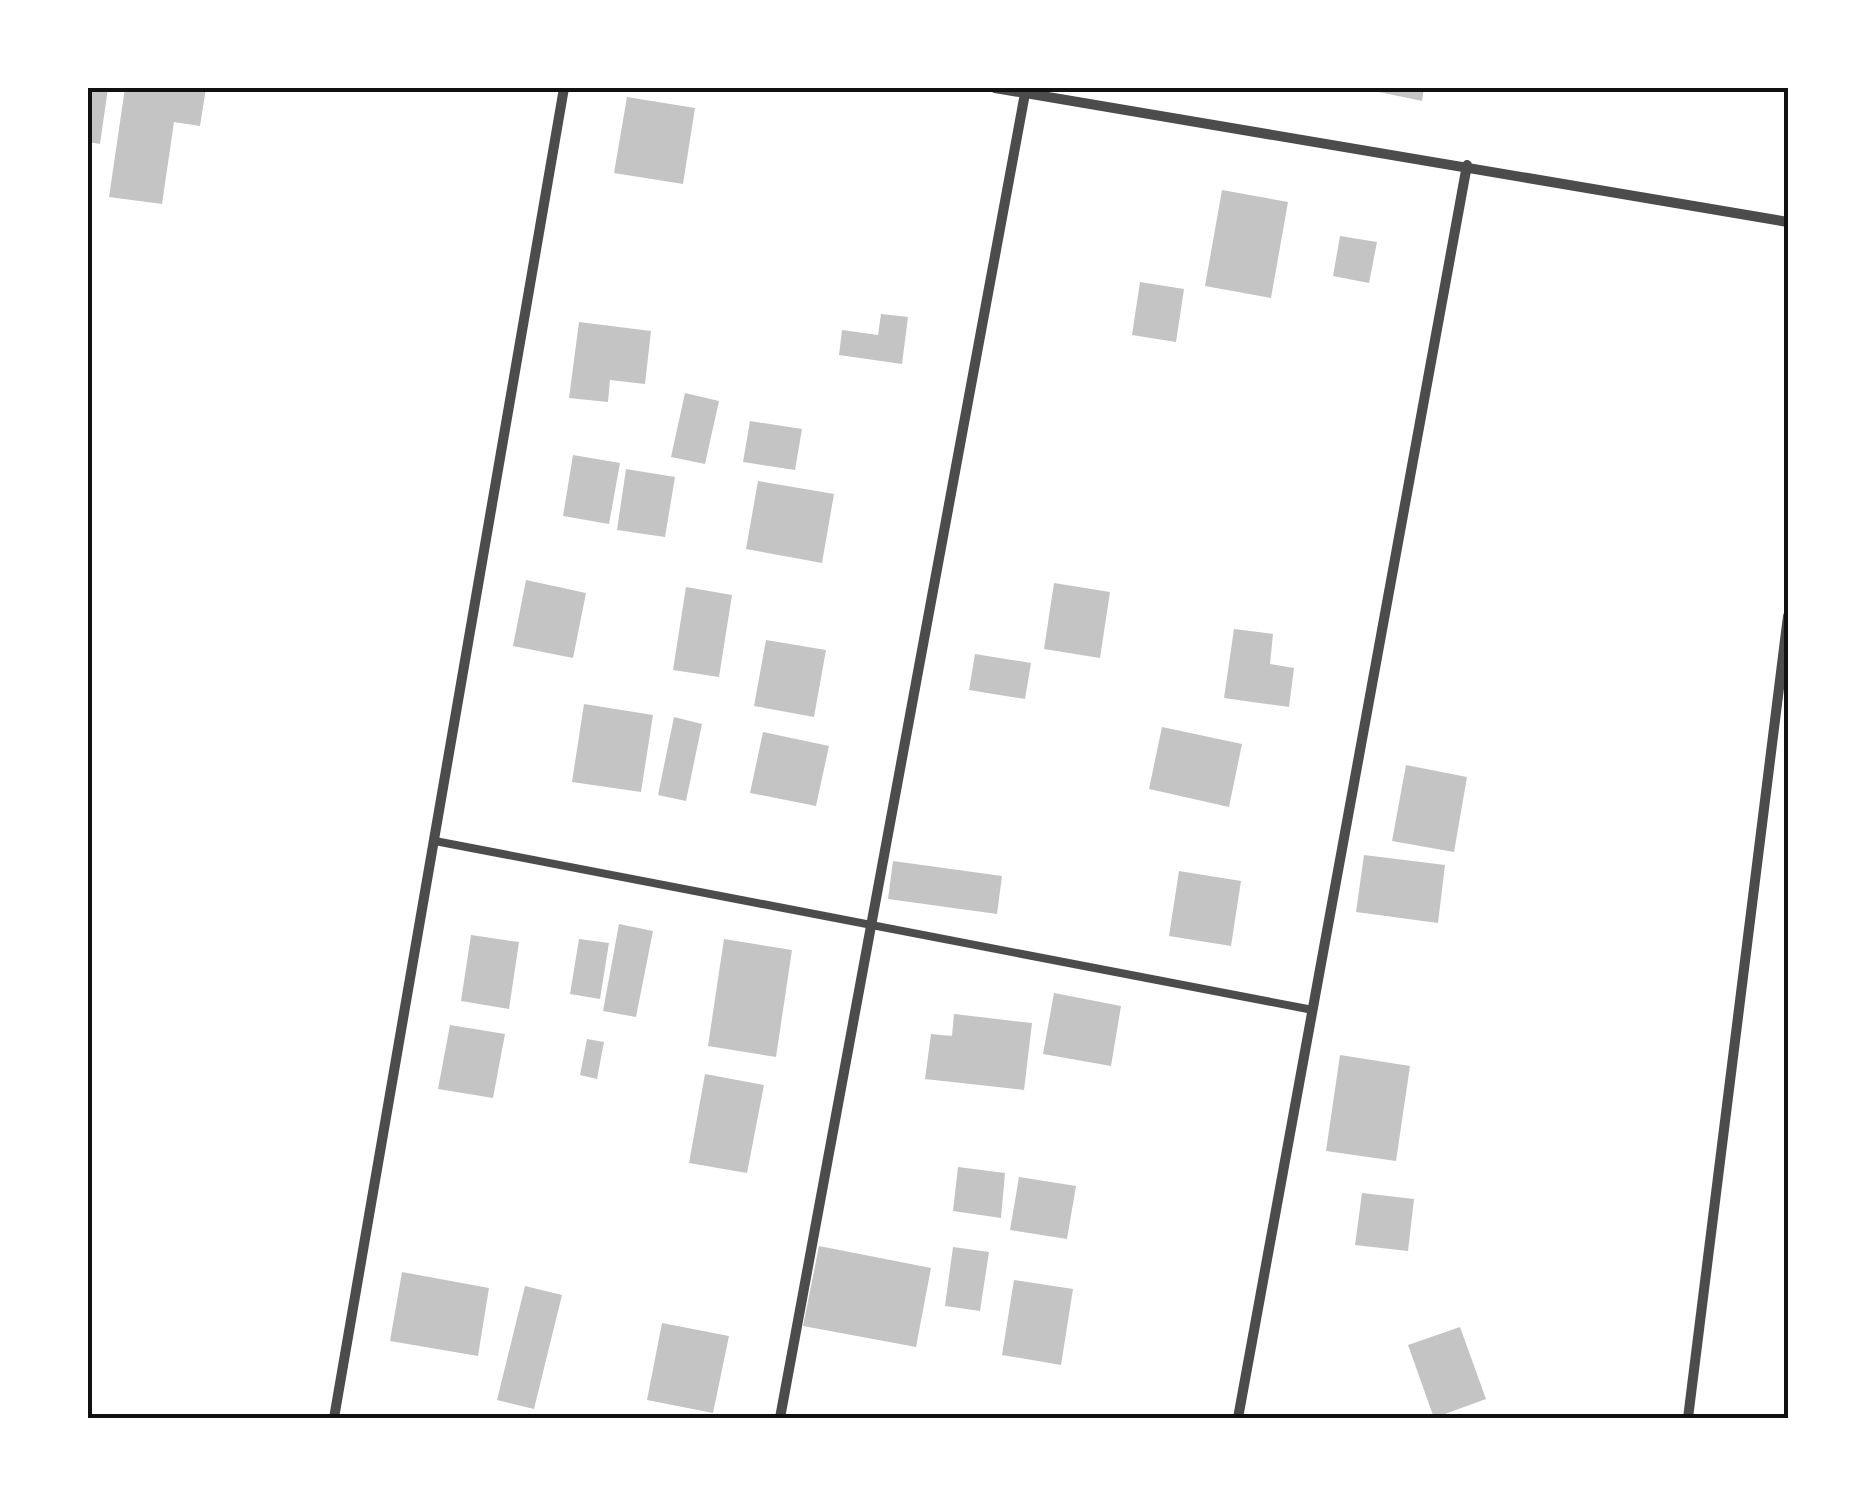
<svg xmlns="http://www.w3.org/2000/svg" width="1876" height="1506" font-family="Literata,serif">
	<rect width="100%" height="100%" fill="#fff"/>
	<!-- building -->
	<path fill="#c4c4c4" d="M88 88H108L100 144 88 142Z
		M125 88H206L200 126 174 122 162 204 109 197Z
		M1360 88H1424L1422 101Z
		M627 97 695 108 683 184 614 173Z
		M1222 190 1288 202 1271 298 1205 286Z
		M1340 236 1377 242 1369 283 1333 276Z
		M1140 282 1184 289 1176 342 1132 335Z
		M881 314 908 317 902 364 839 355 842 330 878 335Z
		M579 322 651 331 645 384 610 380 608 402 569 398Z
		M685 393 719 401 705 464 671 457Z
		M750 421 802 429 795 470 743 462Z
		M573 455 620 463 609 524 563 516Z
		M626 469 675 477 665 537 617 530Z
		M758 481 834 494 822 563 746 549Z
		M526 580 586 593 573 658 513 646Z
		M1054 583 1110 592 1100 658 1044 649Z
		M686 587 732 595 719 677 673 670Z
		M1234 629 1273 634 1270 664 1294 668 1289 707 1224 698Z
		M766 640 826 650 814 717 754 706Z
		M975 654 1031 663 1025 699 969 690Z
		M584 704 653 715 641 792 572 782Z
		M674 717 702 724 686 801 658 795Z
		M1162 727 1242 744 1229 807 1149 789Z
		M763 732 829 746 816 806 750 793Z
		M1406 765 1467 777 1454 852 1392 841Z
		M1364 855 1445 865 1438 923 1356 912Z
		M893 861 1002 876 997 914 888 899Z
		M1179 871 1241 881 1231 946 1169 936Z
		M619 924 653 931 636 1017 603 1011Z
		M471 935 519 942 509 1009 461 1001Z
		M579 939 609 943 600 999 570 994Z
		M724 939 792 950 776 1057 708 1046Z
		M1054 993 1121 1006 1111 1066 1043 1054Z
		M954 1014 1032 1023 1024 1090 925 1079 931 1034 952 1036Z
		M450 1025 505 1034 493 1098 438 1089Z
		M587 1039 604 1042 597 1079 580 1075Z
		M1340 1055 1410 1066 1396 1161 1326 1151Z
		M705 1074 764 1085 747 1173 689 1163Z
		M958 1167 1005 1173 1001 1218 953 1211Z
		M1019 1177 1076 1186 1067 1239 1010 1230Z
		M1362 1193 1414 1199 1408 1251 1355 1245Z
		M819 1246 931 1268 916 1347 803 1326Z
		M953 1247 989 1252 980 1311 945 1306Z
		M402 1272 489 1288 478 1356 390 1341Z
		M1014 1280 1073 1289 1061 1365 1002 1355Z
		M525 1286 562 1295 534 1409 497 1400Z
		M662 1323 729 1336 713 1413 647 1400Z
		M1460 1327 1486 1399 1434 1418 1408 1345Z"/>
	<g fill="none" stroke-linecap="round" stroke-linejoin="round">
		<!-- service -->
		<path stroke="#4c4c4c" stroke-width="8" d="M435 841 1313 1010"/>
		<!-- minor -->
		<path stroke="#4c4c4c" stroke-width="10" d="M995 88 1788 222
			M334 1418 564 88
			M780 1418 1026 88
			M1238 1418 1467 165
			M1688 1418 1788 616"/>
	</g>
	<!-- border -->
	<rect width="1876" height="1506" fill="none" stroke="#ffffff" stroke-width="180"/>
	<rect x="90" y="90" width="1696" height="1326" fill="none" stroke="#111" stroke-width="4"/>
</svg>
